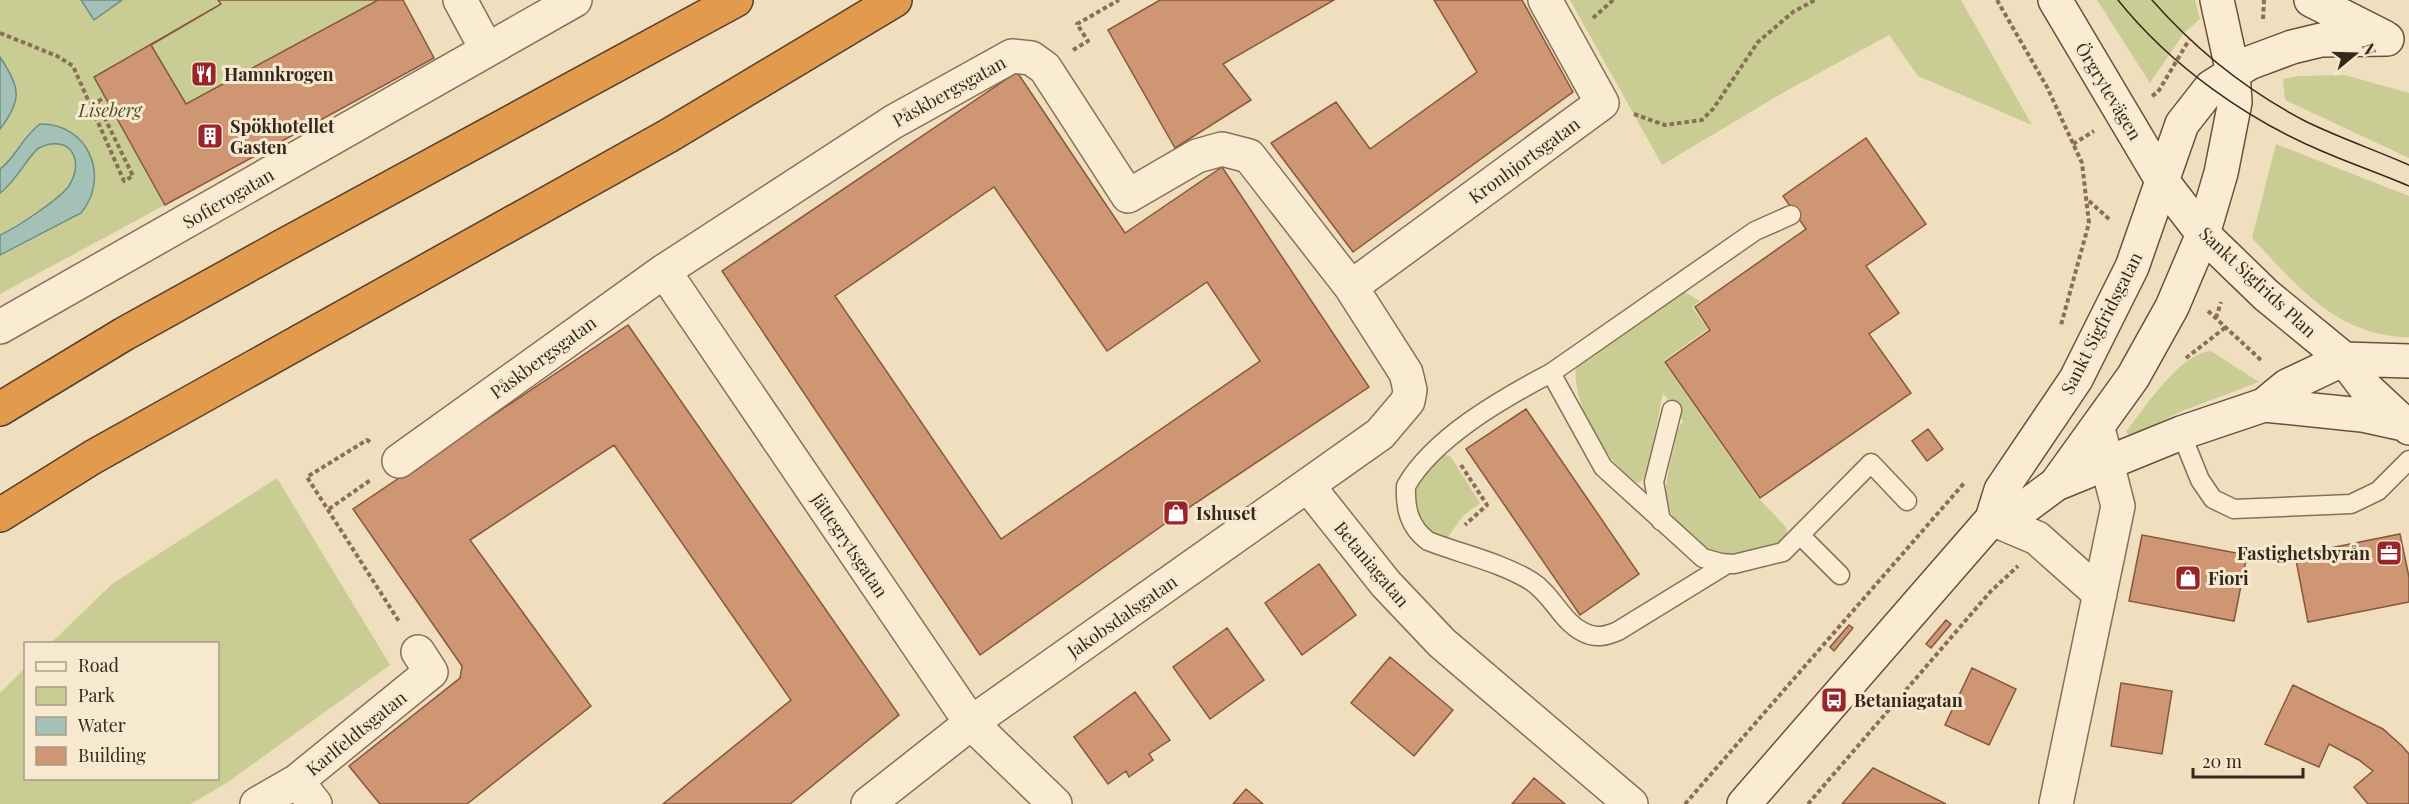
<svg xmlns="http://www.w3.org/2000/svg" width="2409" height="804" font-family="'Playfair Display',serif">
	<rect width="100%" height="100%" fill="#efdfbf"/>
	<!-- green -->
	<path fill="#c9cd93" d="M0 0H399L428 58 165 205 0 294Z
		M1570 0H1961L2032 125 1918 76 1889 35 1786 91 1662 165Z
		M2097 0H2195L2200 19 2184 33 2150 83Z
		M2345 75 2409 93V158L2285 100 2283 79 2299 76Z
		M2276 144 2409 196V337C2401 338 2393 336 2386 335 2328 326 2291 279 2252 238Z
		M1679 292H1685L1700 301 1692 307 1708 329 1663 361 1759 499 1786 527 1787 535C1781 543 1773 544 1763 547 1755 550 1746 555 1737 555 1706 557 1671 527 1666 498 1664 481 1675 447 1678 429L1683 421 1663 393 1647 474 1639 483C1608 467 1571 402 1576 367L1581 360Z
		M2211 351 2259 382 2182 411 2130 436 2126 432C2145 408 2179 354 2211 351Z
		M1442 453 1451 457 1480 503 1463 516 1445 541 1437 538 1414 516C1415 479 1418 479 1442 453Z
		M277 478 390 665 228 782 191 804H0V693L25 668 26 778H218V644L51 643 112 584Z"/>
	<!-- water -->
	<path fill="#a3c1b7" stroke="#6a8f84" stroke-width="1.5" d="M81 0H122L94 20Z
		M0 57C20 88 23 99 0 129Z
		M40 124C88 123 111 177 81 213L0 255V235C16 228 58 200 68 187 86 161 70 133 39 148 31 152 14 184 0 193V169C15 159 22 137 40 124Z"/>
	<!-- building -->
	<path fill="#cf9674" stroke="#88573c" stroke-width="1.5" fill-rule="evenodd" d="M218 0H403L434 58 165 205 94 77 221 4Z
		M218 0H378L186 104 151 45 221 4Z
		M1160 0H1334L1223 64 1251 100 1175 148 1108 30Z
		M1434 0H1522L1573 92 1353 252 1271 143 1336 102 1370 149 1477 72Z
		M1017 72 1125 233 1222 167 1369 387 1166 523 980 655 722 271ZM994 187 1107 351 1207 282 1260 361 1001 539 835 296Z
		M1866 138 1926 224 1866 266 1899 313 1869 334 1911 393 1760 498 1665 362 1710 330 1695 307 1806 229 1783 196Z
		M628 325 899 715 790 804H663L791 700 614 445 470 540 591 706 467 804H380L349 766 460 678 462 666 353 509Z
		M1526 409 1639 574 1580 615 1466 449Z
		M1928 429 1943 449 1927 461 1912 441Z
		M2400 534 2409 577V602L2308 622 2295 555Z
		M2142 535 2247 555 2234 621 2129 601Z
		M1319 564 1356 615 1302 655 1265 603Z
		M1946 620 1951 624 1931 648 1926 644Z
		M1849 625 1853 628 1834 651 1830 647Z
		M1227 628 1264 680 1210 719 1173 667Z
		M1390 657 1453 710 1414 756 1351 703Z
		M1972 668 2016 689 1989 745 1945 725Z
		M2121 683 2172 691 2162 754 2111 746Z
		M2293 685 2383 729 2402 746 2409 754V804H2368L2354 787 2373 771 2359 760 2329 744 2319 767 2265 744Z
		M1135 692 1170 740 1149 754 1153 760 1129 777 1126 771 1108 784 1074 737Z
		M1873 768 1946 804H1842Z
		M1534 778 1565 804H1512Z
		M1246 789 1263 804H1233Z"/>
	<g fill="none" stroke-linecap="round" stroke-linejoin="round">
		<defs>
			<path id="lane" d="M1551 373 1603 467 1703 558 1721 563 1734 564 1783 552 1871 463 1907 501
				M2181 433 2200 480 2213 499 2234 509 2351 504 2378 491 2409 460
				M1661 521 1654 482 1672 410
				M1800 535 1840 575
				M1727 564 1618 631C1606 636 1596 639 1583 632 1562 622 1552 594 1531 581 1500 562 1461 554 1428 541 1409 527 1405 508 1406 486 1433 438 1503 398 1551 373L1755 231 1791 215"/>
			<path id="street" d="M460 0 487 50
				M664 271 971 723 1055 804
				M1351 287 1602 103 1545 0
				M0 327 575 0
				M399 461 664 271 893 122 1012 56 1031 58 1045 68 1128 196 1197 156 1222 149 1249 156 1351 287 1406 373 1410 390 1408 401 1380 434 971 723 868 804
				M1308 486 1386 584 1442 643 1631 804
				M1992 519 2037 538 2100 594
				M297 781 315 804
				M257 804 297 781 431 672 418 652
				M2056 804 2118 506 2100 436"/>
			<path id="secondary" d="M2055 0 2163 182 2203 234 2266 295 2344 359 2365 387 2409 428
				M2311 0 2384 37
				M2264 405 2287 386 2344 359 2409 361
				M2056 484 2181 433 2264 405 2362 415 2403 424
				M1992 519 2025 507 2056 484 2133 377 2172 307 2203 234 2221 173 2235 102 2233 73 2217 0
				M1744 804 1992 519 2001 490 2076 379 2132 267 2182 124 2211 87 2249 63 2292 47 2321 40 2387 39"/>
			<path id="highway" d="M0 409 124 334 281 247 736 0
				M0 515 93 457 668 136 895 0"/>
		</defs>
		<!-- lane casing -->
		<use href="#lane" stroke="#896f57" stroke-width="21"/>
		<!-- street casing -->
		<use href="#street" stroke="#896f57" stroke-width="36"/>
		<!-- secondary casing -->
		<use href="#secondary" stroke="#6a503a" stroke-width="36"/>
		<!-- highway casing -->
		<use href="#highway" stroke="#563e2c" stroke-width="36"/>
		<!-- path -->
		<path stroke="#896f57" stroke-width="4" stroke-dasharray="4.5 3" stroke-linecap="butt" d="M1997 0 2047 87 2082 163 2089 223 2061 325
			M1593 18 1613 0
			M2263 19 2264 0
			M0 33 57 56 73 66 124 181 133 176 97 102 105 97
			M1073 50 1088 41 1077 24 1119 0
			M2152 96 2158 92 2189 40
			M1634 114 1665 125 1702 120 1713 109 1758 42 1793 12 1815 0
			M2073 144 2094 131
			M2089 201 2110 220
			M2208 311 2262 361
			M2216 318 2221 302
			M2186 358 2226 327
			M370 442 367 440 307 477 400 623
			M1461 465 1487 505 1465 525
			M329 509 372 479
			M1685 804 1965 482
			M1808 804 1991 591 2018 566"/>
		<!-- lane -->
		<use href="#lane" stroke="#faecd3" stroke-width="18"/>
		<!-- street -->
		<use href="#street" stroke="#faecd3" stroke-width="33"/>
		<!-- secondary -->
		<use href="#secondary" stroke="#faecd3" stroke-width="33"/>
		<!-- highway -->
		<use href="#highway" stroke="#e29a4c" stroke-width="33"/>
		<!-- tram -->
		<path stroke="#37281c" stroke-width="1.5" d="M2118 0C2170 65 2247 120 2324 152 2352 164 2381 174 2409 186
			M2152 0C2195 49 2249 92 2307 122 2340 138 2375 150 2409 165"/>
	</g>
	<!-- icons -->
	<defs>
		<symbol id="restaurant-square" viewBox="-11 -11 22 22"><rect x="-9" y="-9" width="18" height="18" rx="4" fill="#99252b" stroke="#f6e9cf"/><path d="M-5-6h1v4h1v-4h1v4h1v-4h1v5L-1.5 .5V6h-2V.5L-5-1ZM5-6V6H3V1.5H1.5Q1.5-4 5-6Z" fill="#fff"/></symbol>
		<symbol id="building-square" viewBox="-11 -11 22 22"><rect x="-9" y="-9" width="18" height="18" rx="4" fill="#99252b" stroke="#f6e9cf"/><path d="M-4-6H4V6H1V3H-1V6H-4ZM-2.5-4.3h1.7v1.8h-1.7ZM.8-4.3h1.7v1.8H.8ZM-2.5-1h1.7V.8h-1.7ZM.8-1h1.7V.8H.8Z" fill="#fff"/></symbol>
		<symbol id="shop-square" viewBox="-11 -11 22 22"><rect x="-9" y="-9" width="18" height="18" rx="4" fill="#99252b" stroke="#f6e9cf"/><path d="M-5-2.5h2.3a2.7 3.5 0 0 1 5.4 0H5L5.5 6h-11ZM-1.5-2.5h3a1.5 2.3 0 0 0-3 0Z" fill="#fff"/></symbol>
		<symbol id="office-square" viewBox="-11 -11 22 22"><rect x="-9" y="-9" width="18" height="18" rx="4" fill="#99252b" stroke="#f6e9cf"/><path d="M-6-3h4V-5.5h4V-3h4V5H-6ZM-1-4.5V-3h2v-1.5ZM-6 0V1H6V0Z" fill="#fff"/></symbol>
		<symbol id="bus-square" viewBox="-11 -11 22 22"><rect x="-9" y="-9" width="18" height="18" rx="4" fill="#99252b" stroke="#f6e9cf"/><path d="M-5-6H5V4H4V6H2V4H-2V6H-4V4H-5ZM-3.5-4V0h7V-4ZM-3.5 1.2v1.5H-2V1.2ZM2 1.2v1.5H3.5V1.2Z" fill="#fff"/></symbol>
	</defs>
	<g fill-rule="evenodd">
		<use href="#restaurant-square" x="189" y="59" width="30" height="30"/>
		<use href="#building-square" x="195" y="121" width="30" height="30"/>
		<use href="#shop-square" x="1161" y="498" width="30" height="30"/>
		<use href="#office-square" x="2374" y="538" width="30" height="30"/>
		<use href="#shop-square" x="2173" y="563" width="30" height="30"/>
		<use href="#bus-square" x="1819" y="685" width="30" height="30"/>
	</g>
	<g text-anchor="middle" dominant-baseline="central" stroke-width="6" stroke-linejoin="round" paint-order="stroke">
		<!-- poi labels -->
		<g font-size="18" font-weight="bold" fill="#37281c" stroke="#f6e9cf" text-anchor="start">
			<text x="224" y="74">Hamnkrogen</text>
			<text x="230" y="126">Spökhotellet<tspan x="230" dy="21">Gasten</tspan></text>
			<text x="1196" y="513">Ishuset</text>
			<text x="2370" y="553" text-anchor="end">Fastighetsbyrån</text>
			<text x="2208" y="578">Fiori</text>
			<text x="1854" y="700">Betaniagatan</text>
		</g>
		<!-- street labels -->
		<g font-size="18" fill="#37281c" stroke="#f6e9cf">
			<text transform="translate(949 91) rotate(-29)">Påskbergsgatan</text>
			<text transform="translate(2109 91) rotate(59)">Örgrytevägen</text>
			<text transform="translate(1524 160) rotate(-36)">Kronhjortsgatan</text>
			<text transform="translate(228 198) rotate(-30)">Sofierogatan</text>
			<text transform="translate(2258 282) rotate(43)">Sankt Sigfrids Plan</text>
			<text transform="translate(2101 323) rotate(-63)">Sankt Sigfridsgatan</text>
			<text transform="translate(543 357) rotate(-36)">Påskbergsgatan</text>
			<text transform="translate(850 545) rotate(56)">Jättegrytsgatan</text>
			<text transform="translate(1372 564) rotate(50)">Betaniagatan</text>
			<text transform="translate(1122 616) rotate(-35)">Jakobsdalsgatan</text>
			<text transform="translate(356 733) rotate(-39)">Karlfeldtsgatan</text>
		</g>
		<!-- park labels -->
		<g font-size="18" font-style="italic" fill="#4a5522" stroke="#f6e9cf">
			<text x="110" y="110">Liseberg</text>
		</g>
	</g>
	<!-- legend -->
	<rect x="24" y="642" width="195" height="138" fill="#f6e9cf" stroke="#aa9c87" stroke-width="1.5"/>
	<rect x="36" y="662" width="30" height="9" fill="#faecd3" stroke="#aa9c87" stroke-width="1.5"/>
	<text x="78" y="672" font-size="18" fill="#37281c">Road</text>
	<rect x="36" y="687" width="30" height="18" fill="#c9cd93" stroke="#aa9c87" stroke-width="1.5"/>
	<text x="78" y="702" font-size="18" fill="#37281c">Park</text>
	<rect x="36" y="717" width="30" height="18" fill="#a3c1b7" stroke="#aa9c87" stroke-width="1.5"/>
	<text x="78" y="732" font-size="18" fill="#37281c">Water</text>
	<rect x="36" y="747" width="30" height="18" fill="#cf9674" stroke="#aa9c87" stroke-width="1.5"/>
	<text x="78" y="762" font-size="18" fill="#37281c">Building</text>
	<!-- north arrow -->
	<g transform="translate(2355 54) rotate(71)" stroke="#f6e9cf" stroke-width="4.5" paint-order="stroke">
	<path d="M0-4.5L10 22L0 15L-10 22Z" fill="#37281c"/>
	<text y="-9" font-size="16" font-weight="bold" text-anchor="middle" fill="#37281c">N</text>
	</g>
	<!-- scale -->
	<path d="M2193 768v9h110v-9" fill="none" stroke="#37281c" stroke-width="3"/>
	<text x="2202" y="768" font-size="18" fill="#37281c" stroke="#f6e9cf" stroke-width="4.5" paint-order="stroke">20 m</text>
</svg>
